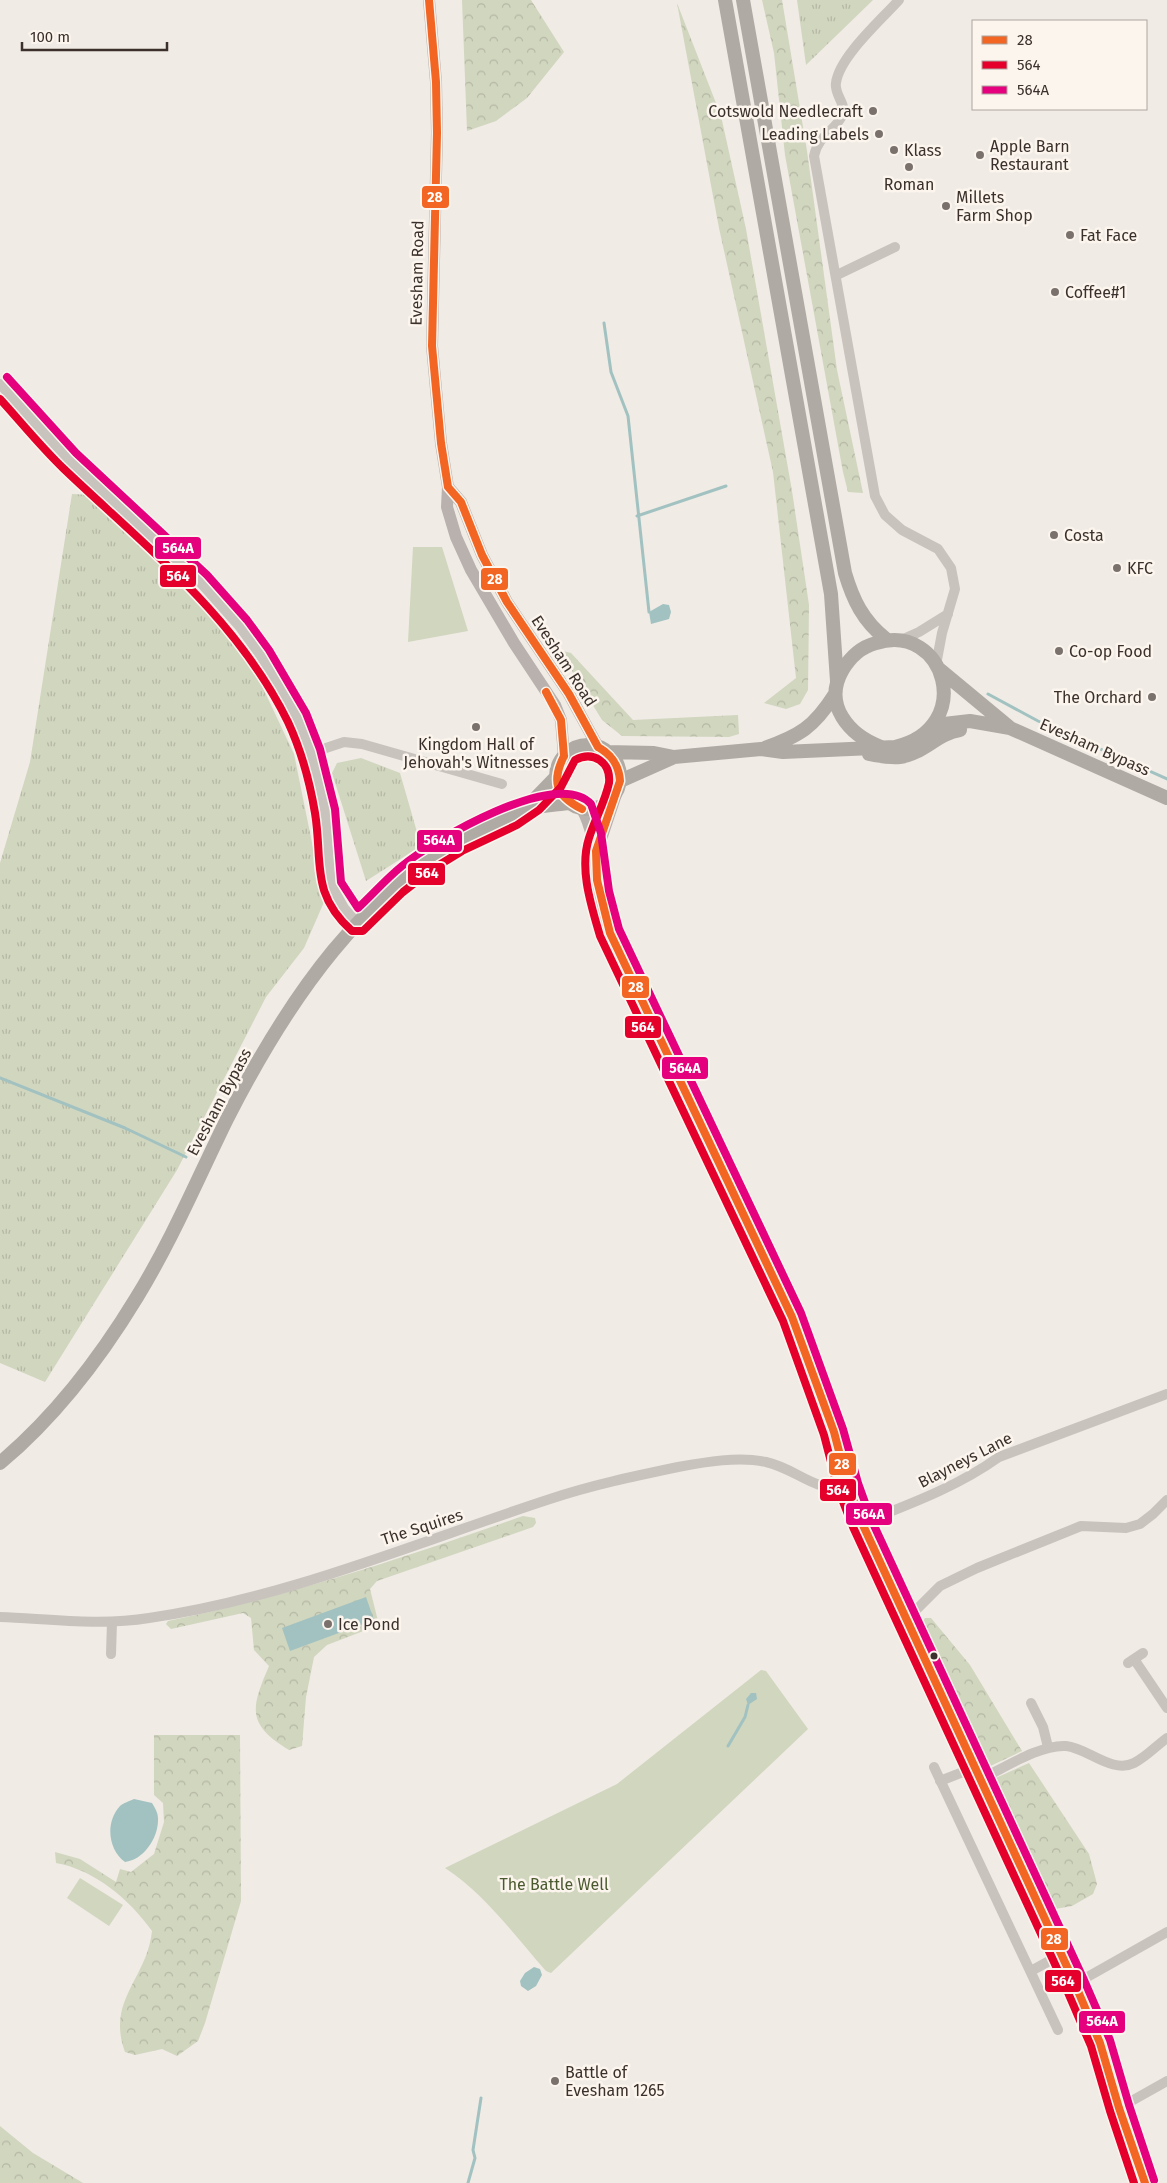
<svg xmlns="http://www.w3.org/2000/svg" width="1167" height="2183" font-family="'Fira Sans',sans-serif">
	<defs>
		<pattern id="grass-tufts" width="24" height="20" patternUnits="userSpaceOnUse" patternTransform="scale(1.25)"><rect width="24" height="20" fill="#d1d6bf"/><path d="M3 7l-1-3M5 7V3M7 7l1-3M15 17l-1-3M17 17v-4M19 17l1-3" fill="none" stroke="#b4b8a4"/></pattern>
		<pattern id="forest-crowns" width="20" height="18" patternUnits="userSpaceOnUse" patternTransform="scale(1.25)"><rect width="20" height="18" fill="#d1d6bf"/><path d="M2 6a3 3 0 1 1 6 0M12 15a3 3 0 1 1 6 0" fill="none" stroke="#b4b8a4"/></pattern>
	</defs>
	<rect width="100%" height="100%" fill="#f0ebe5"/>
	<!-- grass -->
	<path fill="url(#grass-tufts)" d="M797 0H873L806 65Z
		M72 494 92 495 188 584 246 652 294 754 324 902 304 948 266 997 177 1170 45 1382 0 1363V863L30 762Z
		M361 758 400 773 421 846 366 881 332 773 337 763Z"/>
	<!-- forest -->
	<path fill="url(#forest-crowns)" d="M462 0H531L564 52 527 98 496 121 467 131Z
		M762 0H782L807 151 837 370 863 493 848 492 843 472 785 155 774 53Z
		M677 3 721 116 746 229 792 491 809 605 808 690 800 704 786 709 764 703 796 678 773 472 719 228Z
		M559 650 571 653 633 720 738 715 739 734 729 737 622 736 602 720Z
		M523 1516 535 1518 536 1523 533 1527 377 1581 370 1589 379 1625 327 1645 314 1657 306 1697 302 1746 289 1750C246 1724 251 1708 269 1666L254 1650 251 1618 243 1613 171 1629 166 1624 168 1621C289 1596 406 1557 523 1516Z
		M925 1618H931L970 1665 1022 1751 984 1769 921 1634 920 1626Z
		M154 1735H240L241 1901 205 2023 198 2041 177 2056 162 2049 135 2055 125 2052C106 2000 147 1979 152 1931 129 1899 95 1870 56 1863L55 1852 80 1859 116 1882 120 1869 131 1872 154 1854 164 1822 163 1803 154 1795Z
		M1029 1763 1089 1854 1097 1884 1093 1894 1072 1906 1055 1909 1049 1903 989 1781Z
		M0 2126 33 2153 83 2183H0Z"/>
	<!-- park -->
	<path fill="#d1d6bf" d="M413 547H442L468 631 408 642Z
		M761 1670 766 1671 808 1729 551 1973 546 1971C515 1936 485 1894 445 1868L617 1784Z
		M80 1878 123 1905 109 1926 67 1898Z"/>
	<!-- water -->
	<path fill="#a1c2c1" d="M663 604 669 605 671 612 669 619 651 624 649 612Z
		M366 1597 374 1620 290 1651 282 1628Z
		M751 1693H756L757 1699 748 1705 746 1699Z
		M134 1799 152 1803C155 1808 158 1813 158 1818 159 1837 144 1860 125 1862 108 1850 105 1822 120 1806 123 1803 130 1801 134 1799Z
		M534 1967 540 1969 542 1975 536 1986 528 1991 521 1986 520 1981 525 1973Z"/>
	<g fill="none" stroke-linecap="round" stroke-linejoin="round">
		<!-- stream -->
		<path stroke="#a1c2c1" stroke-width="3" d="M604 323 611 372 628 416 649 612
			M637 516 726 486
			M988 694 1038 721 1167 779
			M0 1078 125 1128 186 1157
			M728 1746 745 1717 748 1705
			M468 2183 475 2158 473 2150 481 2098"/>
		<!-- minor -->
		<path stroke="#c9c3be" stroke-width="10" d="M899 0C882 19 839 57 836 83 834 93 844 102 844 112 836 132 819 133 814 156L875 496 885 515 902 530 938 549 951 568 955 589 942 633 936 665
			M837 275 895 247
			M0 384 69 460 200 582 240 627 261 656 297 718 311 753 325 811 331 885 344 908 357 923
			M901 640 919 632 948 614
			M311 753 344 742 362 744 502 784
			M862 1523C910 1504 957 1487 999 1457L1167 1394
			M0 1617C49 1619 100 1626 149 1618 287 1598 418 1542 550 1499 592 1485 635 1476 678 1467 705 1462 739 1456 766 1462 798 1469 815 1494 848 1486
			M907 1619 940 1586 977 1568 1081 1526 1126 1528 1140 1524 1153 1514 1167 1500
			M111 1654 112 1622
			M1134 1659 1167 1708
			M1128 1663 1143 1653
			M1031 1703 1043 1727 1048 1747
			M934 1767 1058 2030
			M981 1779C1004 1768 1041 1744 1066 1746 1088 1748 1112 1774 1134 1763 1146 1757 1156 1746 1167 1738
			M940 1781 976 1767
			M1031 1971 1062 1954
			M1075 1984 1167 1932
			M1119 2108 1167 2081"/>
		<!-- major -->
		<path stroke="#b8b1ad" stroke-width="12" d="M429 0 436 82 437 133 432 346 441 443 448 487 447 507 456 537 471 570 514 643 555 705 561 720 564 756
			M448 487 461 502 482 555 507 602 569 694 598 747
			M582 809C595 833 594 855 597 880 599 898 605 916 610 933L792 1317 834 1432 848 1486 862 1523 1075 1984 1100 2043 1119 2108 1145 2183
			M597 851 616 794"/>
		<!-- highway -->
		<path stroke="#afaaa4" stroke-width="14" d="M725 0 831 594 837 681
			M743 0 845 573C853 600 863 621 886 639
			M939 669 1009 727
			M929 731 944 724 970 721 1010 728 1167 798
			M556 777a32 32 0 1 1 64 0a32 32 0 1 1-64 0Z
			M762 749C800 736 814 727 835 694
			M607 752 654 753 674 757 761 749 783 752 895 747C977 728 945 621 876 643 861 647 850 657 842 671 823 705 849 735 881 747
			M869 754C879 756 890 758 900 757 923 754 938 733 960 730
			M620 781 674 757
			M524 810 556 777
			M0 1463C56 1416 100 1358 137 1297 172 1240 198 1178 227 1119 286 1003 365 883 487 827 499 821 511 813 524 810 538 806 554 805 569 803"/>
		<defs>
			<path id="bus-1" d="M429 0 436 82 437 133 432 346 441 443 448 487 461 502 482 555 507 602 569 694 598 747
				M546 692 561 720 564 756
				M598 747C612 755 619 765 620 781L596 851 597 880 610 933 792 1317 834 1432 848 1486 862 1523 1075 1984 1100 2043 1119 2108 1145 2183
				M564 756C551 782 556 796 582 809"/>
			<path id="bus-2" d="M0 399C21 422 41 447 64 469 146 547 237 618 288 722 301 750 310 783 315 813 323 862 310 893 352 931H363L403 892 431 870 462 851 517 825 539 810 561 787 575 760C594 750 611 763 609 783 605 802 595 819 589 838 579 869 591 905 600 936L783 1321 824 1435 838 1489 853 1527 1066 1988 1091 2046 1110 2111 1134 2183"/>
			<path id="bus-3" d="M7 377 76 453 207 575 247 620 269 650 306 713 320 749 335 809 341 882 358 908C372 895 386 879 402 866 432 841 557 767 591 804L601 833 609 891 619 929 801 1313 843 1429 858 1483 871 1519 1084 1980 1110 2040 1129 2105 1154 2180"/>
		</defs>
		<!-- bus-1 casing -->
		<use href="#bus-1" stroke="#fbf5ee" stroke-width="11"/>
		<!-- bus-2 casing -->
		<use href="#bus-2" stroke="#fbf5ee" stroke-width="11"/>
		<!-- bus-3 casing -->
		<use href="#bus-3" stroke="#fbf5ee" stroke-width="11"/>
		<!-- bus-1 -->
		<use href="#bus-1" stroke="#f26522" stroke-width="8"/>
		<!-- bus-2 -->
		<use href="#bus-2" stroke="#e4002b" stroke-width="8"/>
		<!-- bus-3 -->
		<use href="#bus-3" stroke="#e5007d" stroke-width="8"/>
	</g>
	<!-- markers -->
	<g fill="#7a716c" stroke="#fbf5ee" stroke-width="2">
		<circle cx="873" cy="111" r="5"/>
		<circle cx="879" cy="134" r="5"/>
		<circle cx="894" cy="150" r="5"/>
		<circle cx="980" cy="155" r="5"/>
		<circle cx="909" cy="167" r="5"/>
		<circle cx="946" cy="206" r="5"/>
		<circle cx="1070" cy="235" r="5"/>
		<circle cx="1055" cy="292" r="5"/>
		<circle cx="1054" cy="535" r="5"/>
		<circle cx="1117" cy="568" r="5"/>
		<circle cx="1059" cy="651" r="5"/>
		<circle cx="1152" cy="697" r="5"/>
		<circle cx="476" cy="727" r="5"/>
		<circle cx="328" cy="1624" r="5"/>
		<circle cx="555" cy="2081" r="5"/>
	</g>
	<circle fill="#3b302b" stroke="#fbf5ee" stroke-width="2" cx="934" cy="1656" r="4.5"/>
	<g text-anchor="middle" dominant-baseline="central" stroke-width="5" stroke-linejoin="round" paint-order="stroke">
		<!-- poi labels -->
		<g font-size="16" fill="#3b302b" stroke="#fbf5ee" text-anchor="start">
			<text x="863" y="111" text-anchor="end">Cotswold Needlecraft</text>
			<text x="869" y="134" text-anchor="end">Leading Labels</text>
			<text x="990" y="146">Apple Barn<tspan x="990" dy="18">Restaurant</tspan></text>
			<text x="904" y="150">Klass</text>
			<text x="909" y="184" text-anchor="middle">Roman</text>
			<text x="956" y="197">Millets<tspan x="956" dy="18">Farm Shop</tspan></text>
			<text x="1080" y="235">Fat Face</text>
			<text x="1065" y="292">Coffee#1</text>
			<text x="1064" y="535">Costa</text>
			<text x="1127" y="568">KFC</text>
			<text x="1069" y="651">Co-op Food</text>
			<text x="1142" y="697" text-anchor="end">The Orchard</text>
			<text x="476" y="744" text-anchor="middle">Kingdom Hall of<tspan x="476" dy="18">Jehovah's Witnesses</tspan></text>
			<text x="338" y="1624">Ice Pond</text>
			<text x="565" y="2072">Battle of<tspan x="565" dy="18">Evesham 1265</tspan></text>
		</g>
		<!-- street labels -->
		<g font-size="16" fill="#3b302b" stroke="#fbf5ee">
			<text transform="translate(417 273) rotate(-89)">Evesham Road</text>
			<text transform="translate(564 661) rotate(57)">Evesham Road</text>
			<text transform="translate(1095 747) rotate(24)">Evesham Bypass</text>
			<text transform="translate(219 1102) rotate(-62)">Evesham Bypass</text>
			<text transform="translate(965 1460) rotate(-27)">Blayneys Lane</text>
			<text transform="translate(422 1527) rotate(-18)">The Squires</text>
		</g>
		<!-- park labels -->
		<g font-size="16" fill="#4a5a2e" stroke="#fbf5ee">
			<text x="554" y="1884">The Battle Well</text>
		</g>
	</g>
	<g stroke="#fbf5ee" stroke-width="2">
		<rect x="421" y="185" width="29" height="24" rx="5" fill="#f26522"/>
		<rect x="154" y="536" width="48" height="24" rx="5" fill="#e5007d"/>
		<rect x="159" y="564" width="38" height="24" rx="5" fill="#e4002b"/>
		<rect x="480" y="567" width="29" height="24" rx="5" fill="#f26522"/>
		<rect x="416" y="829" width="47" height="24" rx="5" fill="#e5007d"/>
		<rect x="407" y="862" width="39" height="24" rx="5" fill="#e4002b"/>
		<rect x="621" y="975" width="29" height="24" rx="5" fill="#f26522"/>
		<rect x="624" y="1015" width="38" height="24" rx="5" fill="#e4002b"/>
		<rect x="661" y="1056" width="48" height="24" rx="5" fill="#e5007d"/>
		<rect x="828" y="1452" width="29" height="24" rx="5" fill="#f26522"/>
		<rect x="819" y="1478" width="38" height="24" rx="5" fill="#e4002b"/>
		<rect x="845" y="1502" width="48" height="24" rx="5" fill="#e5007d"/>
		<rect x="1040" y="1927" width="29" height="24" rx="5" fill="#f26522"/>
		<rect x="1044" y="1969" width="38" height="24" rx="5" fill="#e4002b"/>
		<rect x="1078" y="2010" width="48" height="24" rx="5" fill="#e5007d"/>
	</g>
	<g font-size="14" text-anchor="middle" font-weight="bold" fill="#fff">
		<text x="435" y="202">28</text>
		<text x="178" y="553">564A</text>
		<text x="178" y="581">564</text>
		<text x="495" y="584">28</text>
		<text x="439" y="845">564A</text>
		<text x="427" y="878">564</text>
		<text x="636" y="992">28</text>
		<text x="643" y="1032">564</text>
		<text x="685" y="1073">564A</text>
		<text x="842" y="1469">28</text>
		<text x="838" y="1495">564</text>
		<text x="869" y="1519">564A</text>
		<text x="1054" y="1944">28</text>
		<text x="1063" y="1986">564</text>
		<text x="1102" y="2026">564A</text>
	</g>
	<!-- legend -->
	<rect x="972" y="20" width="175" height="90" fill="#fbf5ee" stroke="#aea6a0"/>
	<rect x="982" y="36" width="25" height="8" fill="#f26522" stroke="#aea6a0"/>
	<text x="1017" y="45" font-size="15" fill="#3b302b">28</text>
	<rect x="982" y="61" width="25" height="8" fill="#e4002b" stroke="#aea6a0"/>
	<text x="1017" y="70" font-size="15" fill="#3b302b">564</text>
	<rect x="982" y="86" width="25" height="8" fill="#e5007d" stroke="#aea6a0"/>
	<text x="1017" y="95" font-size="15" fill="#3b302b">564A</text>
	<!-- scale -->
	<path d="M22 42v8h145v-8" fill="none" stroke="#3b302b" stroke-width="2.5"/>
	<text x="30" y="42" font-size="15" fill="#3b302b" stroke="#fbf5ee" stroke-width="4" paint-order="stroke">100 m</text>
</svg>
